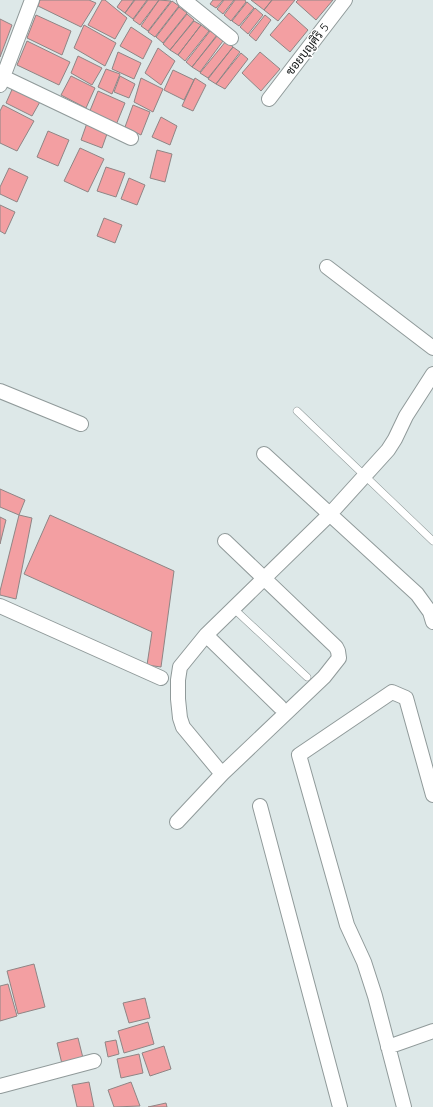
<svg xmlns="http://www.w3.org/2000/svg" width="433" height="1107" font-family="Quicksand,Sarabun,sans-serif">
	<rect width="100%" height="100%" fill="#dde8e8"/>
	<!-- building -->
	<path fill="#f39fa2" stroke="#8f8585" d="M40 0H89L96 3 81 27 38 6Z
		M102 0H105L127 18 115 39 88 25Z
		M122 0H134L125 13 117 7Z
		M135 0H147L133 19 125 13Z
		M148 0H159L140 25 133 20Z
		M159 0 171 1 148 31 141 26Z
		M213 0H223L216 8 210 4Z
		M224 0H234L223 14 217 9Z
		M235 0H245L246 2 231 21 224 15Z
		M251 0H272L264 10Z
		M272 0H295L278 21 264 10Z
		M298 0H333L316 20 296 2Z
		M172 1 179 6 155 37 148 32Z
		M247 2 254 8 239 26 232 21Z
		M179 7 187 13 163 43 156 37Z
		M255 8 263 15 248 34 240 27Z
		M289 13 308 30 290 52 270 35Z
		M187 14 194 20 170 50 163 44Z
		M36 15 71 31 62 55 27 38Z
		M265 15 271 20 256 41 249 35Z
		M0 19 12 25 0 57Z
		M194 21 201 25 178 55 170 50Z
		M84 25 116 43 105 66 74 48Z
		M201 25 209 31 185 61 178 55Z
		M131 27 152 41 143 59 120 46Z
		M210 31 217 35 192 67 186 62Z
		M217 36 223 41 200 72 192 67Z
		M27 41 70 62 59 85 17 65Z
		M226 41 233 47 208 78 200 73Z
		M233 47 240 52 216 84 208 79Z
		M158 48 175 61 161 85 145 73Z
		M118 52 141 63 134 79 112 69Z
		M260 52 280 69 261 91 242 73Z
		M241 53 248 59 225 89 216 84Z
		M78 56 102 68 92 85 71 73Z
		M106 69 120 74 112 94 98 87Z
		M173 70 194 80 184 100 164 90Z
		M71 76 95 88 86 108 61 95Z
		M120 76 135 84 129 98 114 92Z
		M141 78 163 89 153 112 134 102Z
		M195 78 206 85 193 111 182 106Z
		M14 85 41 100 32 116 6 103Z
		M98 91 125 103 116 125 89 113Z
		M3 105 34 121 17 151 0 143V111Z
		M133 105 150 112 141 135 125 127Z
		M161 117 177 126 170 145 152 137Z
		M87 123 108 131 102 148 81 140Z
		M48 131 69 140 58 166 37 157Z
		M80 148 104 159 88 192 64 181Z
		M157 150 172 154 165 182 150 178Z
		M106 167 125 173 116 197 97 191Z
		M9 168 28 177 17 202 0 194V187Z
		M129 178 145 185 137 205 121 199Z
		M0 205 15 212 5 234 0 231Z
		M104 218 122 225 115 243 97 236Z
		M0 489 25 500 19 515 0 507Z
		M19 515 32 518 16 599 0 595V591Z
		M50 515 174 571 161 667 147 665 152 632 24 574Z
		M0 517 6 520 0 544Z
		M34 964 45 1007 18 1014 7 971Z
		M8 984 17 1016 0 1021V986Z
		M145 998 150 1018 129 1023 123 1003Z
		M148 1022 154 1044 124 1053 118 1031Z
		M78 1038 83 1058 62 1064 57 1043Z
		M116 1040 119 1054 108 1057 105 1042Z
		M164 1046 171 1069 150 1076 142 1053Z
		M139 1054 143 1073 121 1078 117 1059Z
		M89 1082 94 1107H77L72 1085Z
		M131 1082 140 1106 114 1107 108 1090Z
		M166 1103 167 1107H148Z"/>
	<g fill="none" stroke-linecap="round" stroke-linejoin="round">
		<defs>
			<path id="service" d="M297 411 433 541
				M233 608 307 677"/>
			<path id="minor" d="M184 0 231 38
				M3 77 131 138
				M0 85 32 0
				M269 99 345 0
				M327 267 433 348
				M0 391 81 424
				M264 454 417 594 430 612 433 622
				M0 606 161 678
				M206 635 280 707
				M222 774 183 727 180 718 178 699V680L180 667 206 635 330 514 388 450 395 439 406 416 433 374
				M260 806 340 1107
				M177 822 222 774 324 677 339 658 338 651 336 647 225 541
				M388 1047 433 1031
				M0 1086 94 1061
				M404 1107 375 996 364 962 347 925 299 755 392 692 406 698 433 795"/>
		</defs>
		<!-- service casing -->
		<use href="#service" stroke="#909a9a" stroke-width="8"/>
		<!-- minor casing -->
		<use href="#minor" stroke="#909a9a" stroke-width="16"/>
		<!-- service -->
		<use href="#service" stroke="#fff" stroke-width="7"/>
		<!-- minor -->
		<use href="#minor" stroke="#fff" stroke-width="14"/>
	</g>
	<g text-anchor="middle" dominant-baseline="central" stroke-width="3" stroke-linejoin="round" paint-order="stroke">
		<!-- street labels -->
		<g font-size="12" fill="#121616" stroke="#fff">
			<text transform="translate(307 49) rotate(-52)">ซอยบุญศิริ 5</text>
		</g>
	</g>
</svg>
